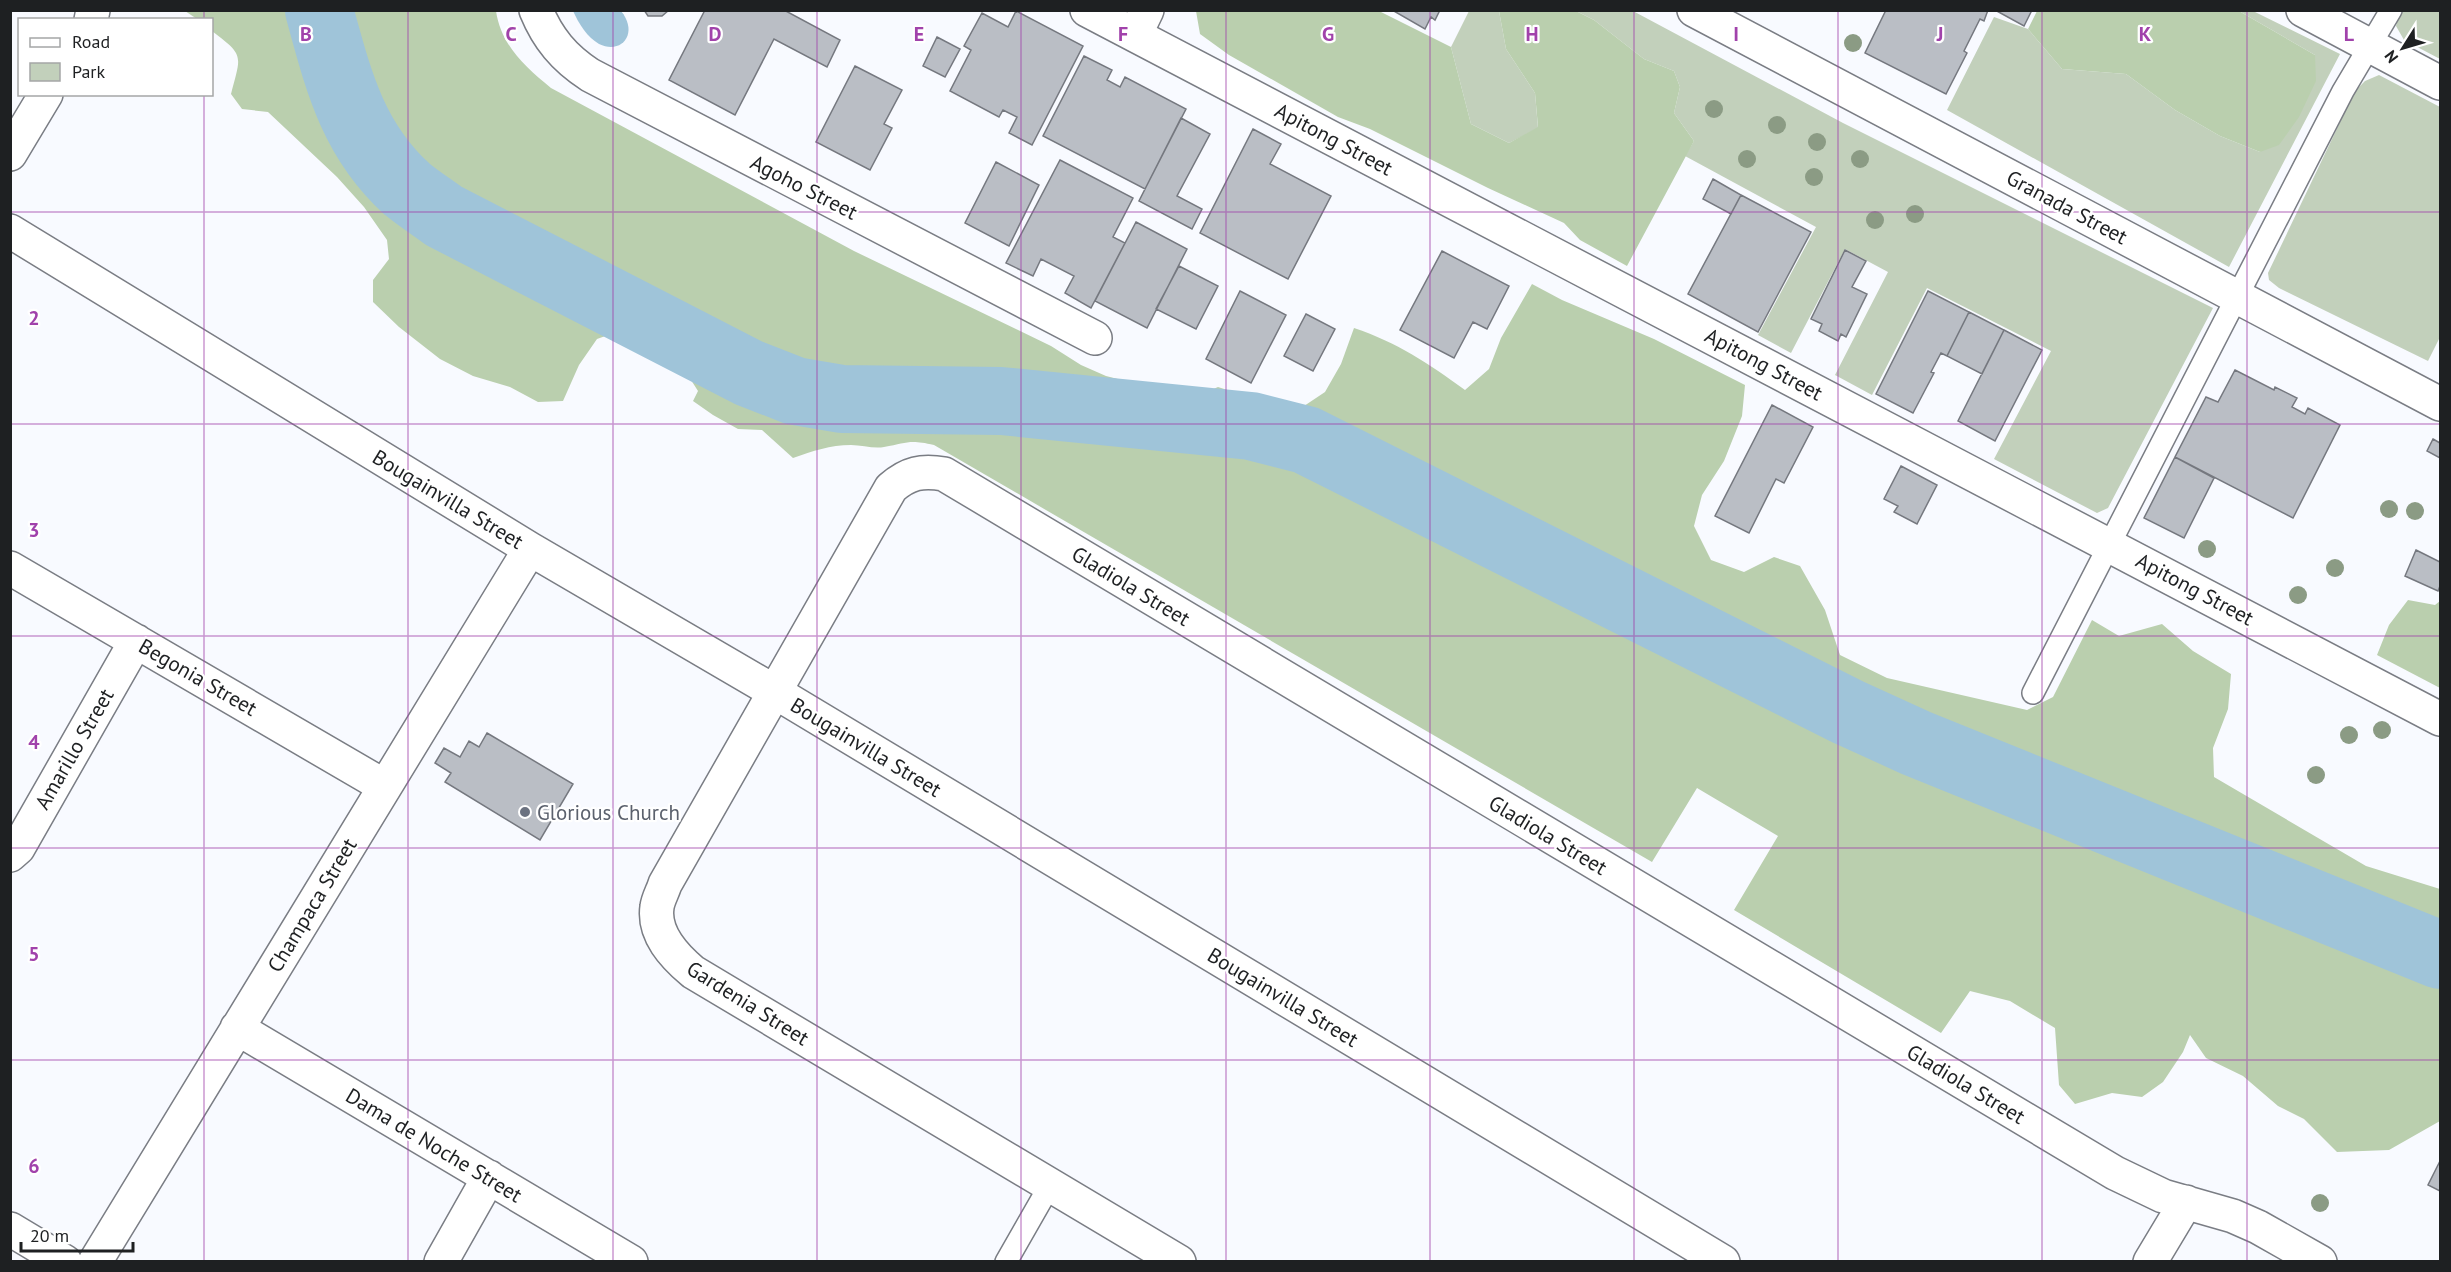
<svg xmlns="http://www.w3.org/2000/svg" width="2451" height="1272" font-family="'PT Sans',sans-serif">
	<rect width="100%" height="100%" fill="#f8faff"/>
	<!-- green -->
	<path fill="#c2d0bb" d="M1469 11H1499L1506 49 1535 93 1538 128 1509 143 1471 124 1451 47Z
		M1576 11H1633L1843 123 2213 308 2108 508 2097 513 1994 459 2051 351 1927 288 1872 395 1835 375 1888 272 1845 249 1791 353 1758 335 1816 227 1685 156 1694 141 1674 113 1680 87 1674 71 1644 59 1594 20Z
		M2239 11H2253L2340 54 2229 267 1947 110 1994 17 2028 29 2062 69 2126 74 2175 110 2220 136 2260 152 2315 55Z
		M2400 11H2440V59L2404 40 2396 26Z
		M2379 75 2440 107V337L2428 361 2279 288 2269 280 2268 273 2355 91 2365 81Z"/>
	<!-- forest -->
	<path fill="#bacfae" d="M185 11H496C501 45 525 67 551 88L854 251 1051 346 1081 365 1106 376 1169 392 1197 396 1218 387 1252 398 1304 406 1325 392 1341 364 1354 328C1398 343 1428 363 1465 390L1489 369 1501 338 1532 284 1562 300 1654 339 1745 385 1742 416 1724 461 1702 495 1694 526 1711 560 1744 572 1774 557 1800 566 1825 610 1840 655 1887 678 2027 710 2053 697 2092 620 2119 636 2162 624 2193 651 2231 674 2228 709 2213 748 2214 777 2366 866 2440 889V1121L2389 1150 2337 1152 2304 1119 2278 1106 2243 1076 2206 1058 2190 1035 2183 1052 2163 1082 2142 1097 2112 1093 2075 1104 2059 1085 2055 1028 2010 1001 1970 991 1941 1033 1734 910 1778 836 1697 788 1652 862 934 445C909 439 907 443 884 447 874 449 862 445 851 445 830 445 813 451 793 458L762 430 738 429 713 415 693 401 698 391 691 380 659 357 639 338 611 334 597 339 579 365 563 401 538 402 510 387 473 376 440 359 399 327 373 302V280L389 259 387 240 364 207 337 177 268 112 242 109 231 94C241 55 245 56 212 31V20L197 19Z
		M1196 11H1379L1451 47 1471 124 1509 143 1538 127 1535 93 1506 49 1499 11H1576L1594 20 1644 59 1674 71 1680 87 1674 113 1694 141 1627 266 1580 240 1564 223 1488 188 1370 129 1338 117 1229 55 1200 34Z
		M2037 11H2239L2315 55 2316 81 2299 117 2279 145 2260 152 2220 136 2175 110 2126 74 2062 69 2028 29Z
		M2408 600 2435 605 2440 601V688L2377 655 2389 625Z"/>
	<!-- water -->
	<path fill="#9fc4d9" d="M573 11H621C639 33 622 55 599 44 587 37 579 24 573 11Z"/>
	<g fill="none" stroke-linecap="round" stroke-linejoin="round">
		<!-- river -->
		<path stroke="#9fc4d9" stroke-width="68" d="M319 10C338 79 352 139 407 189 419 199 432 207 444 216L749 373 795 391 842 399 1001 401 1251 426 1306 440 1848 712 1916 743 2440 955"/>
	</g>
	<!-- building -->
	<path fill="#babec5" stroke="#75787f" stroke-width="1.5" d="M644 10H669L662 16H648Z
		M705 10H784L840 40 827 67 774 39 735 115 669 80Z
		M1392 10H1440L1435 20 1431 17 1425 29Z
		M1886 10H1988L1984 21 1980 19 1964 51 1967 53 1946 94 1865 53Z
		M1995 10H2032L2024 26Z
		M1016 11 1083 46 1032 145 1009 133 1017 117 1003 110 999 117 950 91 971 50 964 46 982 13 1008 27Z
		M937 37 960 49 945 77 923 66Z
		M1084 56 1112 70 1107 80 1120 87 1125 77 1186 109 1145 189 1043 136Z
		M855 66 902 90 884 124 892 128 870 170 816 142Z
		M1181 118 1210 134 1177 196 1202 209 1192 229 1139 201Z
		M1253 129 1281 144 1270 164 1331 196 1288 279 1200 233Z
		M1060 160 1133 198 1113 237 1125 243 1091 308 1065 293 1074 276 1041 259 1033 276 1006 263Z
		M996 162 1039 185 1009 246 965 223Z
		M1713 179 1741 195 1731 214 1703 199Z
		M1741 195 1811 232 1758 332 1688 294Z
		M1136 222 1187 249 1147 328 1095 301Z
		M1845 250 1866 261 1852 287 1867 294 1846 337 1841 334 1838 341 1819 331 1822 324 1811 319Z
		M1442 251 1509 286 1487 329 1473 322 1454 358 1400 330Z
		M1179 266 1218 286 1196 329 1156 309Z
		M1240 291 1286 315 1251 383 1206 359Z
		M1928 291 1969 312 1947 356 1941 353 1931 372 1934 373 1913 413 1876 394Z
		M1969 312 2004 330 1982 374 1947 356Z
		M1306 314 1335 329 1313 371 1284 356Z
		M2004 330 2042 350 1995 441 1958 421Z
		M2235 370 2274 390 2275 387 2297 398 2292 407 2305 414 2308 408 2340 425 2293 518 2175 457 2206 397 2218 402Z
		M1772 405 1813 427 1784 483 1776 479 1749 533 1715 516Z
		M2433 439 2440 443V458L2427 451Z
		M2175 457 2214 478 2184 538 2144 518Z
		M1901 466 1937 485 1917 524 1894 512 1898 506 1884 499Z
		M2416 550 2440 562V586L2438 591 2405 576Z
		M487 733 573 784 540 840 445 782 451 773 435 763 444 748 460 757 469 741 479 747Z
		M2440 1161V1191L2428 1185Z"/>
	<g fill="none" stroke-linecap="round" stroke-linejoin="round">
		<defs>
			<path id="lane" d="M2033 693 2343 91 2391 10
				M1006 1262 1050 1185"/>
			<path id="street" d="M536 10C548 39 564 58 590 75L1095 338
				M1087 10 2440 719
				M1694 10 2440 404
				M2303 10 2440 83
				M91 20 93 10
				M1135 35 1147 10
				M10 154 46 94
				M10 231 530 549 775 692 1723 1262
				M10 568 384 786
				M10 855 18 848 136 641
				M237 1028 631 1262
				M10 1229 65 1262
				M95 1262 530 549
				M441 1262 489 1177
				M1179 1262 693 972C674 956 653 934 657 907 658 899 663 891 665 884L891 488C908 473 922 470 944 474L2115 1173 2163 1196 2233 1216 2258 1227 2320 1262
				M2150 1262 2186 1202"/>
		</defs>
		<!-- lane casing -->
		<use href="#lane" stroke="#7a7d84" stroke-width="24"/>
		<!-- street casing -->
		<use href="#street" stroke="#7a7d84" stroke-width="36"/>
		<!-- lane -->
		<use href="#lane" stroke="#fff" stroke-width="21"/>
		<!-- street -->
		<use href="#street" stroke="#fff" stroke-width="33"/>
	</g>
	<!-- trees -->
	<g fill="#8b9b84">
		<circle cx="1853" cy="43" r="9"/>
		<circle cx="1714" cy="109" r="9"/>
		<circle cx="1777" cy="125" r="9"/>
		<circle cx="1817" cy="142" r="9"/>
		<circle cx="1747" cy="159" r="9"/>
		<circle cx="1860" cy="159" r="9"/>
		<circle cx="1814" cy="177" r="9"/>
		<circle cx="1915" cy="214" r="9"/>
		<circle cx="1875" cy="220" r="9"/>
		<circle cx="2389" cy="509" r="9"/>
		<circle cx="2415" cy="511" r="9"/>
		<circle cx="2207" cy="549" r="9"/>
		<circle cx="2335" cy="568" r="9"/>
		<circle cx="2298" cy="595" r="9"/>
		<circle cx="2382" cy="730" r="9"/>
		<circle cx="2349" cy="735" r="9"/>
		<circle cx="2316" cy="775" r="9"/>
		<circle cx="2320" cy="1203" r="9"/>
	</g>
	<!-- grid -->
	<path fill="none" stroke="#a142ab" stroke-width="1.5" stroke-opacity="0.55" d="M204 10V20M408 10V1262M613 10V1262M817 10V1262M1021 10V1262M1226 10V1262M1430 10V1262M1634 10V1262M1838 10V1262M2042 10V1262M2247 10V1262M204 94V1262M10 212H2440M10 424H2440M10 636H2440M10 848H2440M10 1060H2440"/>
	<!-- markers -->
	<circle fill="#6b7280" stroke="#fff" stroke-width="2" cx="525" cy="812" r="6"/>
	<g text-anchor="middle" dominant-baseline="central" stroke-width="4.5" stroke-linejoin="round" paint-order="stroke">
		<!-- street labels -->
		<g font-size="21" fill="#1e2022" stroke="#fff">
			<text transform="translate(1334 139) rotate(28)">Apitong Street</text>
			<text transform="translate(804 187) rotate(27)">Agoho Street</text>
			<text transform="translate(2067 207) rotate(28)">Granada Street</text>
			<text transform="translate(1764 364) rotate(28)">Apitong Street</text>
			<text transform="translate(448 499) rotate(31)">Bougainvilla Street</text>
			<text transform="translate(1131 586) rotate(31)">Gladiola Street</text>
			<text transform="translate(2195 589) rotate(28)">Apitong Street</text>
			<text transform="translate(198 677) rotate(30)">Begonia Street</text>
			<text transform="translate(866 747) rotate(31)">Bougainvilla Street</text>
			<text transform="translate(74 749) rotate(-60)">Amarillo Street</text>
			<text transform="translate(1548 835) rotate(31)">Gladiola Street</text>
			<text transform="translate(312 905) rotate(-59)">Champaca Street</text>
			<text transform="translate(1283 997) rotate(31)">Bougainvilla Street</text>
			<text transform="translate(748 1003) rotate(32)">Gardenia Street</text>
			<text transform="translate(1966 1084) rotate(31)">Gladiola Street</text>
			<text transform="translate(434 1145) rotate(31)">Dama de Noche Street</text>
		</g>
		<!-- worship labels -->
		<g font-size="21" fill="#5b616d" stroke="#fff" text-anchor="start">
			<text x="537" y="812">Glorious Church</text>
		</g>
	</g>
	<g font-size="20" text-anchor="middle" font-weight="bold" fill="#a142ab" stroke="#fff" stroke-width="4.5" stroke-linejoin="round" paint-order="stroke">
		<text x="306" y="41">B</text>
		<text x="511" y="41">C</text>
		<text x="715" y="41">D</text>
		<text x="919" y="41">E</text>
		<text x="1123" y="41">F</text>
		<text x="1328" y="41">G</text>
		<text x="1532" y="41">H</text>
		<text x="1736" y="41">I</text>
		<text x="1940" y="41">J</text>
		<text x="2145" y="41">K</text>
		<text x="2349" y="41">L</text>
		<text x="34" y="325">2</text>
		<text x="34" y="537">3</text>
		<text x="34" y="749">4</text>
		<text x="34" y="961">5</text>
		<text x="34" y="1173">6</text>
	</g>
	<!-- border -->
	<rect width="2451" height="1272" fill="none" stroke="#1e2022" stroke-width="24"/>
	<!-- legend -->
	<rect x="18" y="18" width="195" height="78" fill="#ffffff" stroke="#a5a6a7" stroke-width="1.5"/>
	<rect x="30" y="38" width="30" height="9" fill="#ffffff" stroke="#a5a6a7" stroke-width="1.5"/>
	<text x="72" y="48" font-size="18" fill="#1e2022">Road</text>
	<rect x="30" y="63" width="30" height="18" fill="#c2d0bb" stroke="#a5a6a7" stroke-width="1.5"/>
	<text x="72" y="78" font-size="18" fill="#1e2022">Park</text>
	<!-- north arrow -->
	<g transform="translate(2403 48) rotate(233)" stroke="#ffffff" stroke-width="4.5" paint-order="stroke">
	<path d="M0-4.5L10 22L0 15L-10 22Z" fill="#1e2022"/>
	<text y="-9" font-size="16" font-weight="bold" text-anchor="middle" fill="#1e2022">N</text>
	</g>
	<!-- scale -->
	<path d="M21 1242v9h112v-9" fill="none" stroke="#1e2022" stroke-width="3"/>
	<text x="30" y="1242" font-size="18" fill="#1e2022" stroke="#ffffff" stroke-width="4.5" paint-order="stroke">20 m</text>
</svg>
